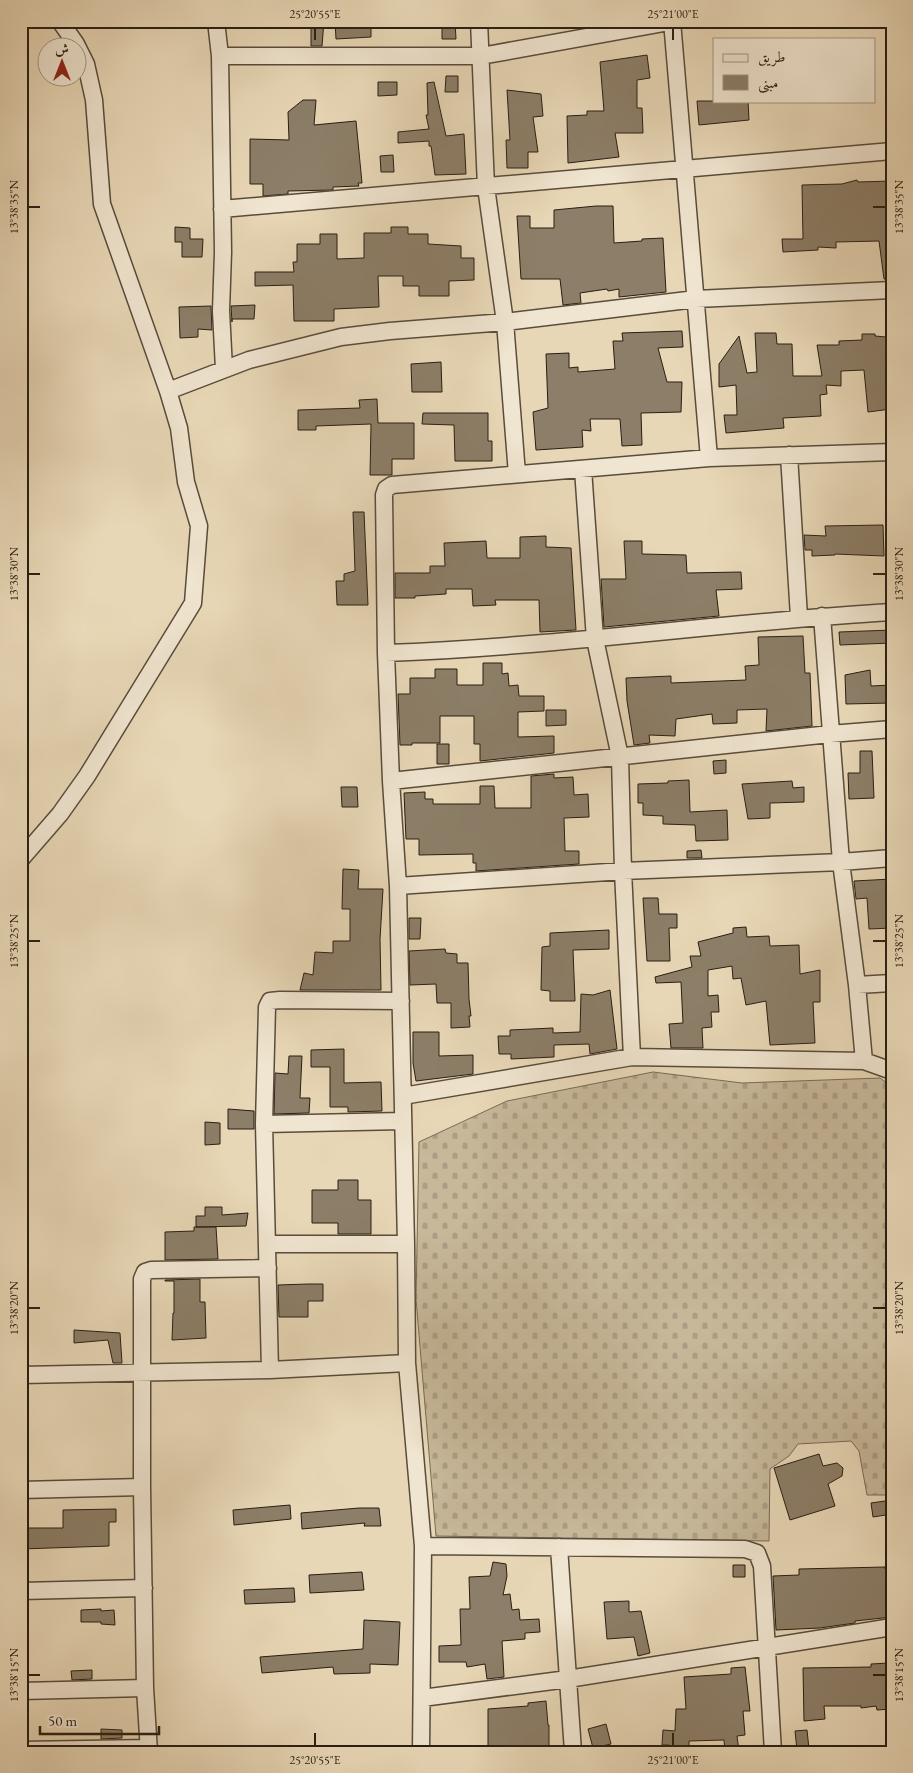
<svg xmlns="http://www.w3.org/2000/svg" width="913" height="1773" font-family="'EB Garamond',Amiri,serif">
	<defs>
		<pattern id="cemetery-stones" width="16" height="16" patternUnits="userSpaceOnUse" patternTransform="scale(1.25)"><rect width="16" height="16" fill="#c7b89a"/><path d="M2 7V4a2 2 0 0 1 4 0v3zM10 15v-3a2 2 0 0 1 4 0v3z" fill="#ab9e84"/></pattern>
	</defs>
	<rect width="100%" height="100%" fill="#e8d7b6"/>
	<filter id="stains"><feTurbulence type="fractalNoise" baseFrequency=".004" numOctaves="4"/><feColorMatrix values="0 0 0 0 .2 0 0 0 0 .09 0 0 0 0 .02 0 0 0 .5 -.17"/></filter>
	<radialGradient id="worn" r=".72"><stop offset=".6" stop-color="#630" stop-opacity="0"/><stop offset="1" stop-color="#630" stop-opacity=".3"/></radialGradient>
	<!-- cemetery -->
	<path fill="url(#cemetery-stones)" stroke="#786b56" d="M653 1072 742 1083 880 1078 892 1087V1495H867L859 1451 851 1441 798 1444 789 1456 770 1469 769 1541 436 1536 416 1299 419 1142 507 1101Z"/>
	<!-- building -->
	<path fill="#8c7e68" stroke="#281e13" d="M311 21H324L322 46H311Z
		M335 21H371V37L336 39Z
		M442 21H455L456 39H442Z
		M647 55 650 78 637 80V108H642L643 133H615L619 157 568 163 567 116 587 115V111H604L600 62Z
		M446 76H458V92H445Z
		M378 82H397V95L378 96Z
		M434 82 446 136 464 134 466 174 435 175 431 146H429V141L398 143V132L429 129 426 115H428L427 83Z
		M507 90 541 94 543 116 533 117 538 152H528V168H507L506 140H510Z
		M303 100H316L314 125 356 121 362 183H358L359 186 333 187V190L288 191V194L263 196V184H250V139L289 140 288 112Z
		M697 101H748L749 120 699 125Z
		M393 155 394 172H381L380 156Z
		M857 180 858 182 892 181V279H884L879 241 836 242V248L818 247V250L783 252 782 239H803L802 185 842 184Z
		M596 206H613L614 243 642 241V239L663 238 666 292 619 297V289L608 291 607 289 580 293 581 303 563 305 560 279H521L517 216H530V228H554V210Z
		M175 227 190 228V239H203L202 257H182V242H175Z
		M391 227H408V234H428V244L461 246V258H474V280L449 281V296H419V286H403V276H378L379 307 334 309V321H294L293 285 255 286V272H294L293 262H297V244H320V234H337V259L364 258V233H391Z
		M255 305 254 319H232V322L231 306Z
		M211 306 212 330 198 329V337L180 338 179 307Z
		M682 331 683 347 658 348 667 382H682L681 412 641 413 642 445 622 446 620 419H590L591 431 582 430 583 447 536 450 533 412 548 408 546 354 569 353V368L578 367V372L615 369 613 341H623L622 333Z
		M755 333H776L777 344H792L793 376H822L817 345H839V341L862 340V334H875V336L886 337 888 359 892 358V382H889L891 409 868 412 864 370 841 371V386L826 385 827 394 820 395 821 416 783 418 784 428 726 433 724 415H737L736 385 719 387V364L739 336 747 373 757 372Z
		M441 362 442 392H412L411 364Z
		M377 399 378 423H414V459H392V475H370L371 424 316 426V430H298V410L360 408 359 400Z
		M423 413H488V441H492V461H455L454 425 422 424Z
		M353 512H364L368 605H337L336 581H344V574L355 571Z
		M883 525 884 556 835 554V555L812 556V550H805L804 535 826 536 825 526Z
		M546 536V547L571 548 576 630 540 632 539 600H495L496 605 473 606 472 589H446V594L415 596V598H395V573H430V566H445L444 543 486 541 487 558H520V537Z
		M624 541H642V554L686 555 687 573 741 572 742 589 716 590 719 616 604 627 601 579H626Z
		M892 630V643L840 645 839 632Z
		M803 636 805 673H810L812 726 766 731 767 709 737 710V723L713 724 712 714 676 719 675 736 649 735 650 743 634 745 627 701 626 678 671 676V683L746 680 745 666 759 665 758 637Z
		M483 663H502V674L508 673 509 686 518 685 519 696H544V711L518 712V737L554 736V753L480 761V744H474V716H440V743H412V745H400L398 694H410V678H435V669H457V685H483Z
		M870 670 871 686 891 685V703L846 704 845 675Z
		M546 710H566V725L546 726Z
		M437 744H449V764H437Z
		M860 751H872L874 798 849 799 848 773H860Z
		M726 760V773L714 774 713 761Z
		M554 774V778L573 777 574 795 588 794 589 817 564 818 565 851H579V864L476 871V863H473V854L419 855V839H406L404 793 425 792V799H433V804H480V786H494L495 808H531V776Z
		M689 780 690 812 727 810 728 840 696 841 695 825 663 824V816L643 815V803H638V784L668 783V781Z
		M792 781 793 788 804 787V802L770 803V818L748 819 742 784Z
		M341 787H357L358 807H342Z
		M701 850 702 858H687V851Z
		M343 869 359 870 358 889H383L380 939 381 990H300L304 973 313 975 315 952 333 953V941H350V909H342Z
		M892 879V928L869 929 867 898 856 899 854 881Z
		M643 898H658L659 914H677V928H669L670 961H647Z
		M409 918H421L420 939H409Z
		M746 927 747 937 769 936 770 946 799 945 800 974 820 970V1002H813L815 1043 770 1045 766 1001 746 1005 741 978 733 979 732 966 708 970V996L718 995 719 1012H711L712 1027 702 1028 703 1048H671L669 1024 683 1023 681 982 656 983 655 977 692 967 690 956H701L698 942 733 933V928Z
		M609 930V949L573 950 575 1001H550V991L541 990 542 947 550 946V933Z
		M445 949 446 953 457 954V963H468L469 999 471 1016H469L470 1027 451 1028V1003H437L436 984 410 985 409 951Z
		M610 990 617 1049 590 1054 589 1044 554 1045V1057L511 1059V1054H499L498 1036H510V1030L553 1028V1033L580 1032 581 994 593 995Z
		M413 1032H439V1056L473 1055V1074L416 1081 413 1063Z
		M344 1049V1083L381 1082 382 1111 348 1112V1107H330V1067H311V1050Z
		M289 1056H302L300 1098H310L309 1113 274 1114 275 1073 288 1074Z
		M228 1109 254 1111V1129H228Z
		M205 1122 220 1123V1144L205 1145Z
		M338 1180H358V1200H371V1234H338V1223H312V1190H338Z
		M205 1207H222V1215L248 1213 246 1226 196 1227V1216H205Z
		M194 1227H216L218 1259 165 1260V1232L194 1231Z
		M200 1279V1302H205L206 1338 172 1340 173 1313H174V1281H165V1280Z
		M308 1284H323V1301H308V1317H279L278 1285Z
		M74 1330 120 1333 122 1363H113L108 1340 74 1343Z
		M819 1454 823 1466 837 1463 843 1468 842 1476 828 1484 835 1506 790 1520 774 1468Z
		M892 1500V1514L873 1517 871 1503Z
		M290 1505 291 1519 234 1525 233 1510Z
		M359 1508H379L381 1526H364L365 1523 302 1529 301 1513Z
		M116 1509V1522H109V1546L21 1549V1528H63V1510Z
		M493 1562 506 1564 507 1576 503 1595 510 1594 512 1610 519 1609 520 1620 539 1619 540 1632 525 1633V1639L502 1641 504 1677 487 1679 485 1664 467 1667 466 1662H439V1646L461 1645 460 1609H470L469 1577 490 1576Z
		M733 1565H745V1577H733Z
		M885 1567V1569H892V1617L855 1621V1623L820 1628 776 1630 773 1576 799 1575V1569Z
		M362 1572 364 1590 310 1593 309 1575Z
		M294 1588 295 1602 245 1604 244 1590Z
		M629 1601V1612L641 1611 650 1653 638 1656 634 1637 607 1639 604 1602Z
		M101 1609V1611L114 1610 115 1625 101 1624V1622H81V1610Z
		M364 1620 400 1622 398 1665 370 1664V1673L334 1674 333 1667 262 1673 260 1657 363 1649Z
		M889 1663V1685H892V1709L877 1710 876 1706 861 1708V1706H824L825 1719 804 1721 803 1668 871 1667V1664Z
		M745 1667 750 1711H743L745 1735 737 1736 739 1751 725 1752 724 1740 689 1741V1752H669V1745H662L663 1730 675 1731 676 1709H686L684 1677 731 1674V1668Z
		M92 1670V1679L72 1680 71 1671Z
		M546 1701 548 1725H549V1752H502V1748H488V1709L528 1706V1703Z
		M606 1724 611 1744 593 1748 588 1729Z
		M101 1729 122 1730V1738L101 1739Z
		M807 1730 809 1749 797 1750 795 1731Z"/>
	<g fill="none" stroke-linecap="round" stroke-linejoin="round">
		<defs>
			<path id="street" d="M216 21 220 56 223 252 221 311 224 369
				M479 21 486 187 505 322 517 474
				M672 21 709 458
				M220 56H481L675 21
				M222 209C445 191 668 169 892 151
				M168 391 249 360 341 337 390 331 505 322 696 299 892 290
				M789 455 799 617
				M583 469 595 639 620 757 623 871 632 1057
				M822 616 841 862 857 985 864 1061 892 1071
				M386 653C555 647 723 622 892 612
				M391 781 830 734 892 729
				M21 859 60 814 87 776 193 603 199 526 186 482 179 428 168 391 102 204 94 100 86 64 76 44 60 21
				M398 886 623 871 841 862 892 858
				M857 985 892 983
				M403 1096 632 1057 864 1061
				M264 1124 402 1121
				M268 1244H406
				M270 1370 264 1124 267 1007 270 1001 280 1000 401 1001
				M21 1375 270 1370 407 1363
				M21 1490 142 1487
				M423 1546 745 1549 757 1553 762 1566 773 1752
				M559 1547 573 1752
				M21 1591 144 1588
				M21 1691 145 1688
				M422 1698 568 1679 892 1627
				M21 1750 149 1748
				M149 1752 145 1688 142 1487V1279L145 1272 151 1270 268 1268
				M421 1752 423 1546 407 1363 406 1244 398 886 391 781 386 653 384 495 386 489 392 485 709 458 892 452"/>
		</defs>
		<!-- street casing -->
		<use href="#street" stroke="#584c3c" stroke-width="19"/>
		<!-- street -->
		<use href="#street" stroke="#f0e5d0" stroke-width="16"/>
	</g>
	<!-- ticks -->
	<path fill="none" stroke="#281e13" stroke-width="2" d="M315 28V40M673 28V40M28 207H40M873 207H886M28 574H40M873 574H886M28 941H40M873 941H886M28 1308H40M873 1308H886M28 1675H40M873 1675H886M315 1733V1746M673 1733V1746"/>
	<!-- margin -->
	<rect width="913" height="1773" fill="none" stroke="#e8d7b6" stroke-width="55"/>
	<!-- legend -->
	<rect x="713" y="38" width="162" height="65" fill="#f0e5d0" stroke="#a09584"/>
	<rect x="723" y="54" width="25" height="8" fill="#f0e5d0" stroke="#a09584"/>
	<text x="758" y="62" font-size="15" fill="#281e13">طريق</text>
	<rect x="723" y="75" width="25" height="15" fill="#8c7e68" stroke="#a09584"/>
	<text x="758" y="88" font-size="15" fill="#281e13">مبنى</text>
	<!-- north arrow -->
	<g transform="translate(62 62)"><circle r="24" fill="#f0e5d0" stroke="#a09584"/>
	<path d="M0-4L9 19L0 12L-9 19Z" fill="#8f2418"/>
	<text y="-8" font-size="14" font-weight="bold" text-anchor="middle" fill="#281e13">ش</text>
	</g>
	<!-- scale -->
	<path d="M40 1726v8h119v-8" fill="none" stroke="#281e13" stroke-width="2.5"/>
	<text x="48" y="1726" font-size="15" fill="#281e13" stroke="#f0e5d0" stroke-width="4" paint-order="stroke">50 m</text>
	<rect x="28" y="28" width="858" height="1718" fill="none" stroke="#281e13" stroke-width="2"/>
	<g font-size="12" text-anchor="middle" fill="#281e13">
		<text x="315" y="18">25°20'55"E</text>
		<text x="673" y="18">25°21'00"E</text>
		<text transform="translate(14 207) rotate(-90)" y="4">13°38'35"N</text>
		<text transform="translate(899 207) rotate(-90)" y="4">13°38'35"N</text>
		<text transform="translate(14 574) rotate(-90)" y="4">13°38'30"N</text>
		<text transform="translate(899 574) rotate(-90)" y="4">13°38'30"N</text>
		<text transform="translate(14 941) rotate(-90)" y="4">13°38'25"N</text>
		<text transform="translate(899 941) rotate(-90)" y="4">13°38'25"N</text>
		<text transform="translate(14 1308) rotate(-90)" y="4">13°38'20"N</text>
		<text transform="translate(899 1308) rotate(-90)" y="4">13°38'20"N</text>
		<text transform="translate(14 1675) rotate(-90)" y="4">13°38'15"N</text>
		<text transform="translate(899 1675) rotate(-90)" y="4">13°38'15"N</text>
		<text x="315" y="1764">25°20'55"E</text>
		<text x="673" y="1764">25°21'00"E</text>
	</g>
	<rect width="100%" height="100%" filter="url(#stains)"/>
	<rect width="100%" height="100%" fill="url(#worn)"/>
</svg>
